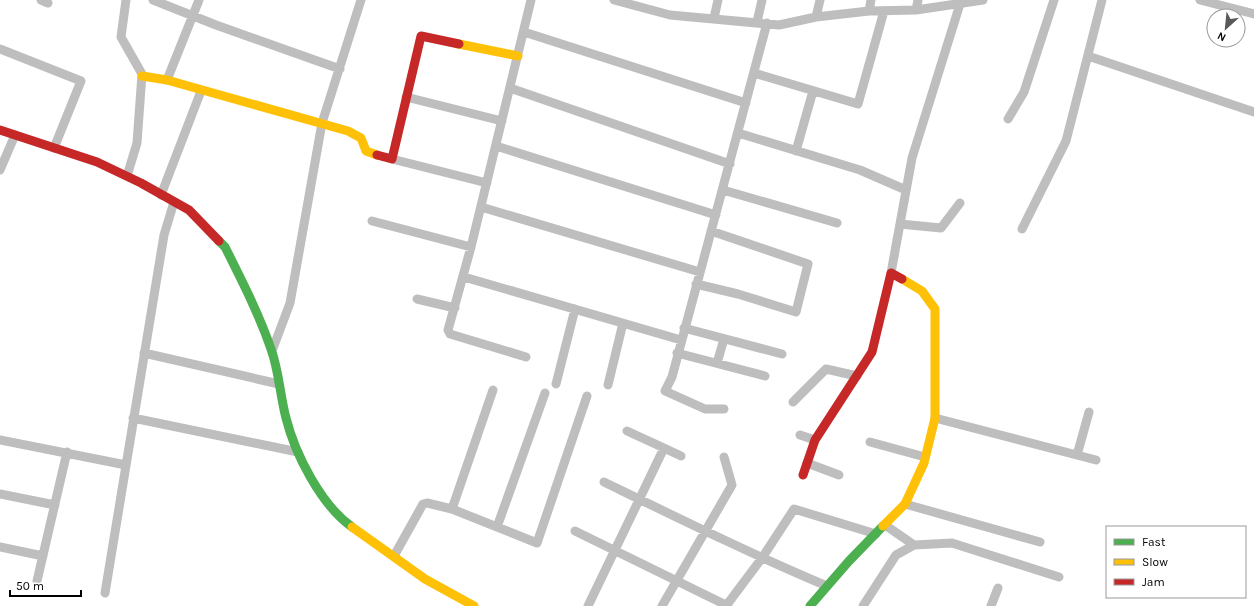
<svg xmlns="http://www.w3.org/2000/svg" width="1254" height="606" font-family="Karla,sans-serif">
	<rect width="100%" height="100%" fill="#fff"/>
	<g fill="none" stroke-linecap="round" stroke-linejoin="round">
		<!-- street -->
		<path stroke="#bebebe" stroke-width="9" d="M41 0 48 3
			M126 0 121 37 142 74 137 143 127 176
			M153 0 216 25 340 69
			M614 0 670 15 779 25 816 17 869 11 916 10 983 0
			M1200 0 1254 14
			M916 10 918 0
			M869 11 871 0
			M816 17 820 0
			M714 18 718 0
			M757 22 762 0
			M524 32 746 103
			M0 49 81 81 54 148
			M1088 56 1254 112
			M754 73 858 104 884 11
			M167 80 199 0
			M510 88 730 164
			M406 97 502 121
			M1008 119 1024 92 1054 0
			M738 133 860 170 906 190
			M496 146 716 215
			M796 151 813 91
			M392 159 487 183
			M0 170 15 135
			M723 190 837 223
			M161 195 201 91
			M481 207 700 272
			M372 221 471 247
			M900 224 941 228 960 203
			M1022 229 1066 141 1102 0
			M891 273 912 158 960 4
			M464 277 681 340
			M696 284 738 294 796 312 808 264 711 231
			M417 299 455 308
			M684 328 782 354
			M272 351 290 303 322 123 361 0
			M144 353 279 384
			M677 353 765 376
			M526 357 450 334 448 330 471 247 531 0
			M717 363 724 339
			M556 384 575 309
			M608 385 623 323
			M793 402 826 369 857 376
			M724 409H705L665 391 672 377 767 23
			M133 418 298 452
			M935 418 1096 460
			M800 435 815 440
			M0 440 126 465
			M870 442 925 457
			M664 448 681 456
			M1077 455 1089 412
			M807 463 839 475
			M604 482C678 518 751 554 827 586
			M0 494 55 505
			M905 504 1040 542
			M452 509 493 390
			M885 525 914 545
			M497 527 545 393
			M575 531 728 606
			M0 547 43 556
			M394 556 423 504 427 503 452 509 537 543 587 396
			M37 581 67 452
			M105 593 164 235 174 202
			M588 606 664 448 627 431
			M662 606 732 485 724 457
			M726 606 762 558 794 509 876 534
			M863 606 896 555 914 545 952 543 1059 577
			M991 606 998 588"/>
		<!-- fast -->
		<path stroke="#4caf50" stroke-width="9" d="M219 241 225 247C242 281 259 314 271 349 279 371 280 395 286 418 295 454 321 505 352 527
			M810 606 849 561 883 526"/>
		<!-- slow -->
		<path stroke="#ffc107" stroke-width="9" d="M459 44 518 56
			M142 76 167 80 348 131 361 138 366 151 377 155
			M883 526 905 504 924 463 935 418V309L922 291 902 279
			M352 527 425 579 474 606"/>
		<!-- jam -->
		<path stroke="#c62828" stroke-width="9" d="M0 130 97 162 141 183 189 210 219 241
			M377 155 392 159 421 36 459 44
			M803 475 815 440 872 352 891 273 902 279"/>
	</g>
	<!-- legend -->
	<rect x="1106" y="526" width="140" height="72" fill="#ffffff" stroke="#999999"/>
	<rect x="1114" y="539" width="20" height="6" fill="#4caf50" stroke="#999999"/>
	<text x="1142" y="546" font-size="12" fill="#000000">Fast</text>
	<rect x="1114" y="559" width="20" height="6" fill="#ffc107" stroke="#999999"/>
	<text x="1142" y="566" font-size="12" fill="#000000">Slow</text>
	<rect x="1114" y="579" width="20" height="6" fill="#c62828" stroke="#999999"/>
	<text x="1142" y="586" font-size="12" fill="#000000">Jam</text>
	<!-- north arrow -->
	<g transform="translate(1226 28) rotate(207)"><circle r="19" fill="#ffffff" stroke="#999999"/>
	<path d="M0-3L7 15L0 10L-7 15Z" fill="#595959"/>
	<text y="-6" font-size="11" font-weight="bold" text-anchor="middle" fill="#000000">N</text>
	</g>
	<!-- scale -->
	<path d="M10 590v6h71v-6" fill="none" stroke="#000000" stroke-width="2"/>
	<text x="16" y="590" font-size="12" fill="#000000" stroke="#ffffff" stroke-width="3" paint-order="stroke">50 m</text>
</svg>
